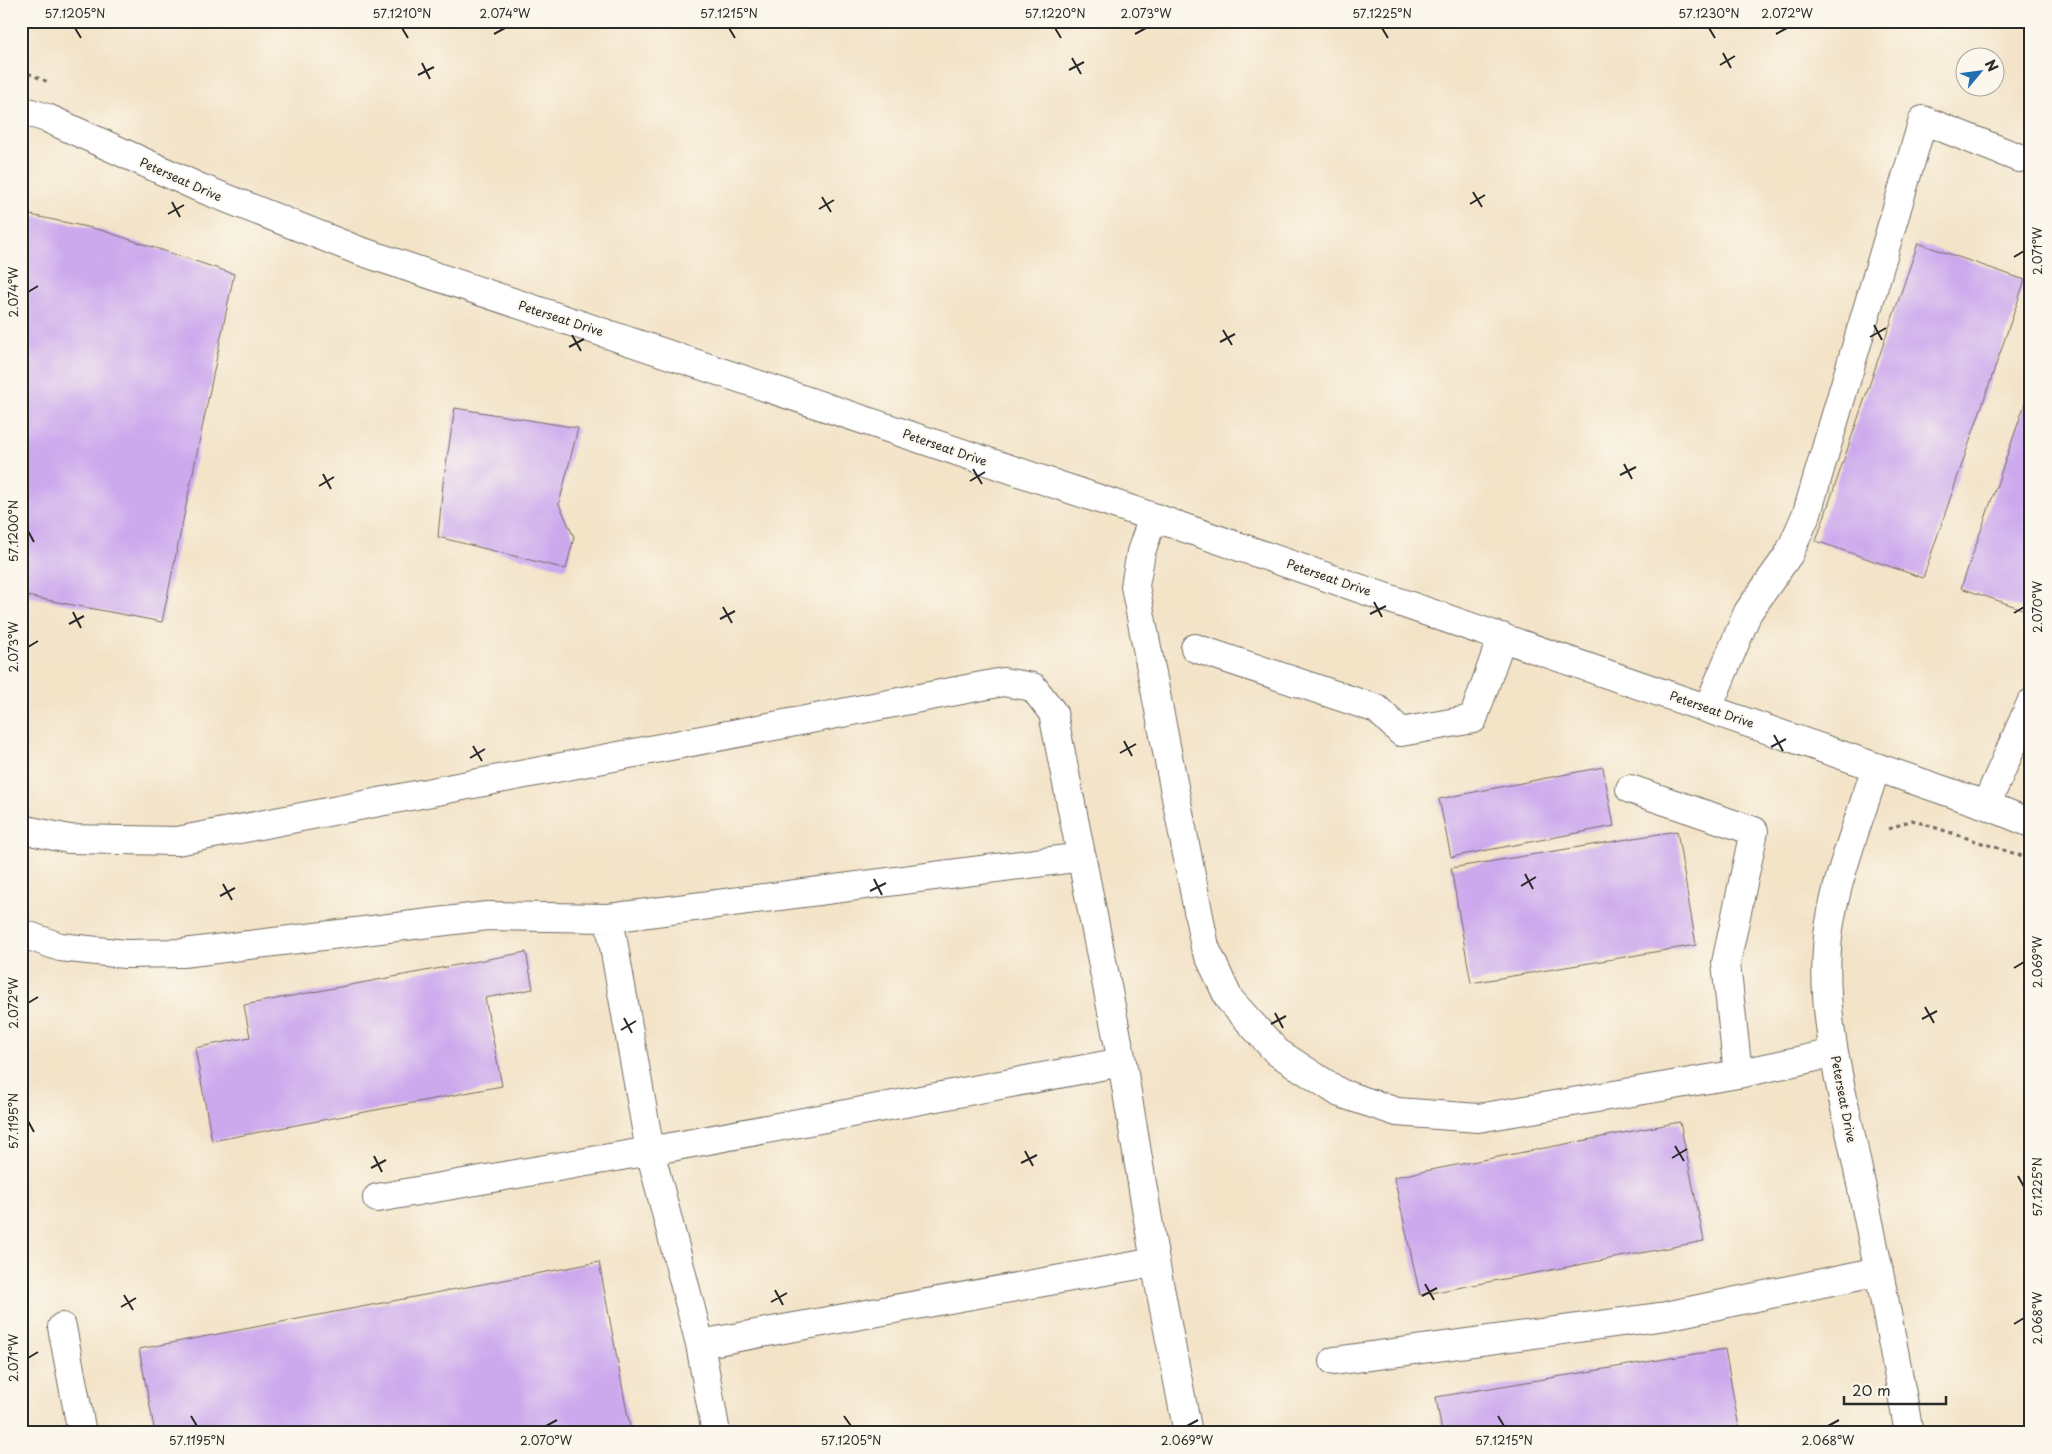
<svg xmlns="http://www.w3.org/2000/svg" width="2052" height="1454" font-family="'Playpen Sans',sans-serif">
	<rect width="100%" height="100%" fill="#fbf7ec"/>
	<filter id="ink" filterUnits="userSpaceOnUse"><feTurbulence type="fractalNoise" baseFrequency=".02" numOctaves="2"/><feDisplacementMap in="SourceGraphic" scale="10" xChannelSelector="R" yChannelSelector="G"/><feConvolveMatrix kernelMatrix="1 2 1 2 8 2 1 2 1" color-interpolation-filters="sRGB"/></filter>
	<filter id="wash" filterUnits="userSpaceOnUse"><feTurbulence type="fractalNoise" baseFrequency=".0096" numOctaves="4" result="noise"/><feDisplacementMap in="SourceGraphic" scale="20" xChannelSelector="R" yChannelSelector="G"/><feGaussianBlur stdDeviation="1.12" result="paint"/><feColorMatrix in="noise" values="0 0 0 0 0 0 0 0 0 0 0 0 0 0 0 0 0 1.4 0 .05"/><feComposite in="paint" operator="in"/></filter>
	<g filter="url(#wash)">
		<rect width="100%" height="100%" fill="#f3e3c7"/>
		<g id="blocks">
			<!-- building -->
			<path fill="#cca8ed" d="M21 213 101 230 234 274 162 622 21 595Z
				M1918 243 2025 280 1923 578 1816 541Z
				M2030 389H2031V612L1961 588Z
				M455 408 578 428 559 504 574 537 566 569 438 537 443 483Z
				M1603 767 1614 826 1451 857 1439 799Z
				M1677 831 1696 945 1471 983 1451 868Z
				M526 952 533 989 485 998 502 1086 212 1141 195 1048 250 1037 244 1005Z
				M1680 1122 1704 1241 1420 1295 1394 1177Z
				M599 1262 631 1433H155L139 1349Z
				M1725 1349 1740 1433H1442L1436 1397Z"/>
		</g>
	</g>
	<g filter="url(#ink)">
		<use href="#blocks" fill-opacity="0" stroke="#716b62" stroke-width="1"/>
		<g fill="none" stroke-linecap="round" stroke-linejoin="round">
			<defs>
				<path id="minor" d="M21 110 47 118 198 187 357 250 1153 517 1986 805 2031 823
					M1153 517 1141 552 1135 586 1205 947 1229 999 1277 1052 1340 1093 1397 1112 1478 1118 1738 1074 1834 1053
					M1195 648 1377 709 1401 732 1473 719 1502 637
					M1708 708 1748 612 1789 554 1807 513 1923 120 2019 158
					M1876 767C1859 822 1830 892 1827 949 1822 1022 1843 1094 1857 1165 1876 1254 1893 1343 1909 1433
					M1630 789 1754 831 1726 963 1738 1074
					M1986 805 2031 703
					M21 829 69 839 177 841 1003 682 1033 687 1053 713 1122 1062 1155 1262 1188 1433
					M609 918 1082 857
					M21 933 60 947 125 954 183 953 487 916 609 918 650 1151 700 1344 716 1433
					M377 1198 650 1151 1122 1062
					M62 1327 82 1433
					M700 1344 1155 1262
					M1334 1361 1666 1316 1879 1271"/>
			</defs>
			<!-- minor casing -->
			<use href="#minor" stroke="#716b62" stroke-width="30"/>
			<!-- path -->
			<path stroke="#716b62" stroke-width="3" stroke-dasharray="4 4" stroke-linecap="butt" d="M21 70 48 82
				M1889 829 1912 820 2031 859"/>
			<!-- minor -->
			<use href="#minor" stroke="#fff" stroke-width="28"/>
		</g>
	</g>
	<!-- ticks -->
	<path fill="none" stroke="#2b2b2b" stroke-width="2" d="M75 28 81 38M402 28 408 38M729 28 735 38M1055 28 1061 38M1382 28 1388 38M1709 28 1715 38M494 34 505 28M1135 34 1146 28M1776 34 1787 28M1723 53 1731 68M1072 58 1081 74M422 63 430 79M1720 65 1735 56M1069 70 1084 62M418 75 434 67M1473 192 1482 207M822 197 831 212M172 202 180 217M1470 204 1485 195M819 209 834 200M168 214 184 205M2014 257 2024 251M28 292 38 286M1874 325 1882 340M1223 330 1232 345M572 335 581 351M1870 337 1886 328M1220 342 1235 334M569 347 584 339M1624 464 1632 479M973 469 982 484M323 474 331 489M1620 475 1636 467M970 481 985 472M319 486 334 477M28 531 34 542M1374 602 1382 617M723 607 732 623M73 612 81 628M2014 613 2024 607M1370 614 1386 606M720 619 735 611M69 624 84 616M28 647 38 641M1774 735 1783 751M1124 741 1132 756M473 746 482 761M1771 747 1786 739M1120 753 1136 744M470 758 485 749M1525 874 1533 889M874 879 882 895M223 884 232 900M1521 886 1536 877M870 891 886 883M220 896 235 888M2014 968 2024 962M28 1003 38 997M1925 1007 1934 1023M1275 1013 1283 1028M624 1018 632 1033M1922 1019 1937 1011M1271 1024 1286 1016M621 1030 636 1021M28 1121 34 1132M1675 1146 1684 1161M1025 1151 1033 1166M374 1156 382 1172M1672 1158 1687 1149M1021 1163 1037 1155M371 1168 386 1160M2018 1176 2024 1187M1425 1284 1434 1300M775 1290 783 1305M124 1295 133 1310M1422 1296 1437 1288M771 1302 787 1293M121 1307 136 1298M2014 1324 2024 1318M28 1358 38 1352M191 1416 197 1426M844 1416 851 1426M1498 1416 1504 1426M546 1426 557 1420M1187 1426 1198 1420M1828 1426 1839 1420"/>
	<g text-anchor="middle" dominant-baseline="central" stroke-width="4" stroke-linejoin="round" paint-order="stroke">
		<!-- street labels -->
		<g font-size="12" fill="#2b2b2b" stroke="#fbf7ec">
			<text transform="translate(181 179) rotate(24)">Peterseat Drive</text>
			<text transform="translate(561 318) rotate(18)">Peterseat Drive</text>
			<text transform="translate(945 447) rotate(19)">Peterseat Drive</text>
			<text transform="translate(1329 577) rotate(19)">Peterseat Drive</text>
			<text transform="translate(1712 709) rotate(19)">Peterseat Drive</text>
			<text transform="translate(1844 1099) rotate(79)">Peterseat Drive</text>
		</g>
	</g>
	<!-- margin -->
	<rect width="2052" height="1454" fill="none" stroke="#fbf7ec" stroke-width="55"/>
	<!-- north arrow -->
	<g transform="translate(1980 72) rotate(61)"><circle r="24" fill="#fbf7ec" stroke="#a8a59f"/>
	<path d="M0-4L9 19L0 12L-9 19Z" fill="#1f6fb2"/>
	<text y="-8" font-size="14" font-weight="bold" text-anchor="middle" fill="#2b2b2b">N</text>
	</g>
	<!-- scale -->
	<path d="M1844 1396v8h102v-8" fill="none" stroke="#2b2b2b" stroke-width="2.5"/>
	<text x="1852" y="1396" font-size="15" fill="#2b2b2b" stroke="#fbf7ec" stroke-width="4" paint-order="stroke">20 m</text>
	<rect x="28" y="28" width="1996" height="1398" fill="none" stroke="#2b2b2b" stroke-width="2"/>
	<g font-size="12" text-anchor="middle" fill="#2b2b2b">
		<text x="75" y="18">57.1205°N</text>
		<text x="402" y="18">57.1210°N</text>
		<text x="505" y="18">2.074°W</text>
		<text x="729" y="18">57.1215°N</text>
		<text x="1055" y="18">57.1220°N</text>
		<text x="1146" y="18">2.073°W</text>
		<text x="1382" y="18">57.1225°N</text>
		<text x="1709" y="18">57.1230°N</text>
		<text x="1787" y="18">2.072°W</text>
		<text transform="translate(2038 251) rotate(-90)" y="4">2.071°W</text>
		<text transform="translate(14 292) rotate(-90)" y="4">2.074°W</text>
		<text transform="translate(14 531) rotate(-90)" y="4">57.1200°N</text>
		<text transform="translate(2038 607) rotate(-90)" y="4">2.070°W</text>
		<text transform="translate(14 647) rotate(-90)" y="4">2.073°W</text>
		<text transform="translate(2038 962) rotate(-90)" y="4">2.069°W</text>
		<text transform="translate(14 1003) rotate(-90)" y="4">2.072°W</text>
		<text transform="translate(14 1121) rotate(-90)" y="4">57.1195°N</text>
		<text transform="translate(2038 1187) rotate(-90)" y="4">57.1225°N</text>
		<text transform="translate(2038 1318) rotate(-90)" y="4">2.068°W</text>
		<text transform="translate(14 1358) rotate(-90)" y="4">2.071°W</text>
		<text x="197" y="1445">57.1195°N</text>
		<text x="546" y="1445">2.070°W</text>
		<text x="851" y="1445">57.1205°N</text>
		<text x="1187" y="1445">2.069°W</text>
		<text x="1504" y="1445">57.1215°N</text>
		<text x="1828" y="1445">2.068°W</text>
	</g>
</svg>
